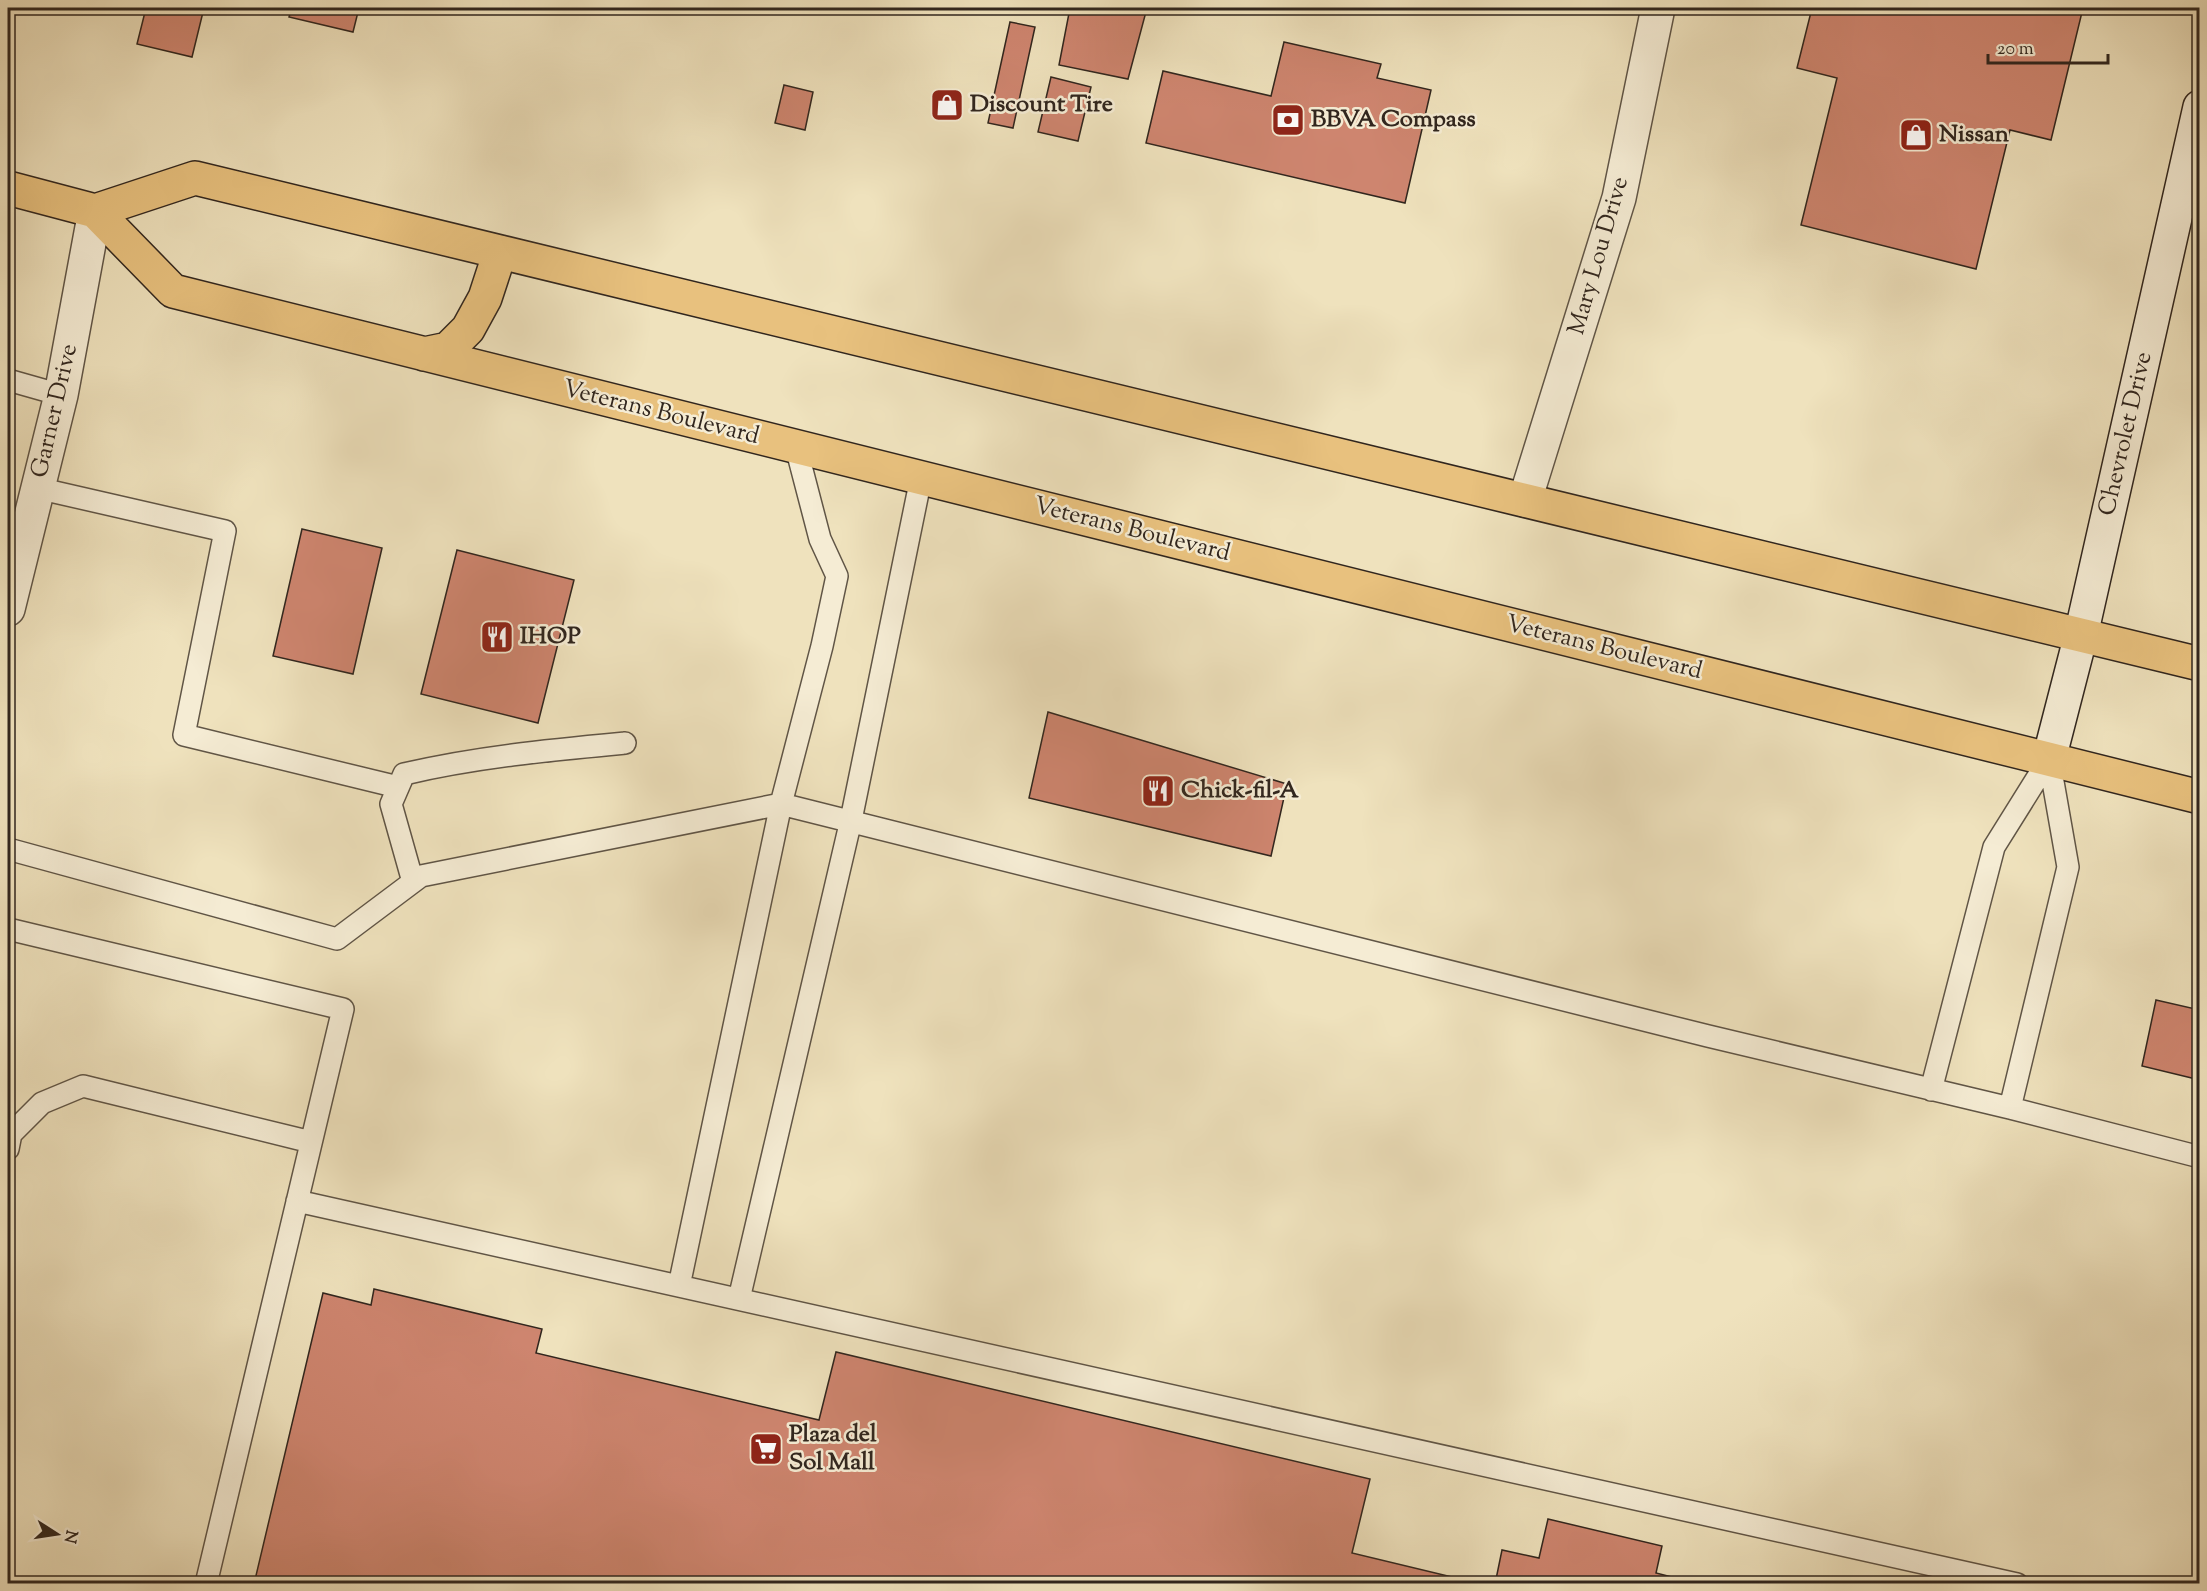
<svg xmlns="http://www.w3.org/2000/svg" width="2207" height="1591" font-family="'Sorts Mill Goudy',serif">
	<rect width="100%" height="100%" fill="#efe2bd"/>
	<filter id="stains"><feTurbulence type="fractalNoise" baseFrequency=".00333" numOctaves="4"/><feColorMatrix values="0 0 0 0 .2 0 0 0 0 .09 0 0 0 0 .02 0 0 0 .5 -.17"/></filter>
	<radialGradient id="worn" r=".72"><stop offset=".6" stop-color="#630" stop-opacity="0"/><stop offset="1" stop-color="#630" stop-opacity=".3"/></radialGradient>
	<!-- building -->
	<path fill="#ce856f" stroke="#31261e" stroke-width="1.5" d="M146 8H204L192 57 137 44Z
		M292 8H359L353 32 289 17Z
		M1070 8H1147L1128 79 1059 65Z
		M1812 8H2083L2051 140 2010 130 1976 269 1801 225 1837 78 1797 68Z
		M1010 22 1035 27 1013 128 988 123Z
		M1284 42 1381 64 1377 78 1431 90 1405 203 1146 143 1163 71 1271 96Z
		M1051 77 1091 87 1078 141 1038 132Z
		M784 85 813 92 805 130 775 123Z
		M302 529 382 548 353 674 273 656Z
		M457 550 574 580 538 723 421 694Z
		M1048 712 1287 784 1271 856 1029 798Z
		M2156 1000 2200 1010V1080L2142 1066Z
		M374 1289 542 1329 536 1353 819 1420 836 1352 1370 1479 1352 1553 1481 1584H254L323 1293 371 1305Z
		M1548 1519 1662 1546 1656 1573 1699 1584H1495L1502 1550 1539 1558Z"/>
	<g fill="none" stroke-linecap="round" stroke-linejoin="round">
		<defs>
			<path id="lane" d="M8 380 61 395
				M37 488 225 531 184 735 398 787
				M8 849 337 939 421 876 781 804 1708 1036 2010 1108 2200 1157
				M413 882 391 804 404 774C476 757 551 750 625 743
				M8 929 343 1009 206 1584
				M1931 1090 1994 847 2049 759
				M2010 1108 2068 867 2049 759
				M8 1149 11 1134 42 1103 83 1086 311 1142
				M297 1201 2017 1584
				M679 1286 781 804 822 646 837 576 820 539 796 447
				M739 1299 851 820 921 478"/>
			<path id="street" d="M1525 500 1619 198 1658 8
				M8 609 61 395 95 211"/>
			<path id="secondary" d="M2049 759 2081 635 2200 107"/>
			<path id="primary" d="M8 188 95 211 173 291 2200 797
				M95 211 195 178 2200 664
				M424 354 448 349 468 329 485 298 500 252"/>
		</defs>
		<!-- lane casing -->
		<use href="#lane" stroke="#605546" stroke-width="24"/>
		<!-- street casing -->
		<use href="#street" stroke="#605546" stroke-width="36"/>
		<!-- secondary casing -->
		<use href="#secondary" stroke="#31261e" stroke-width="36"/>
		<!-- primary casing -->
		<use href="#primary" stroke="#31261e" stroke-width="36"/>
		<!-- lane -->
		<use href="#lane" stroke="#f5ecd4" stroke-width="21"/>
		<!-- street -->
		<use href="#street" stroke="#f5ecd4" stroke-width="33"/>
		<!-- secondary -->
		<use href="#secondary" stroke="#f5ecd4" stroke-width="33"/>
		<!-- primary -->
		<use href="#primary" stroke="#e8c17e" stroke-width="33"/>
	</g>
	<!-- icons -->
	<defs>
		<symbol id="shop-square" viewBox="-11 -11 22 22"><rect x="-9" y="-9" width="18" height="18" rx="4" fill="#8f2418" stroke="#f5ecd4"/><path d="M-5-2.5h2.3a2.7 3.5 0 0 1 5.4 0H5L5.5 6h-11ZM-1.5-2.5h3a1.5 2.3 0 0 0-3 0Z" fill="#fff"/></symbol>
		<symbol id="bank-square" viewBox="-11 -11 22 22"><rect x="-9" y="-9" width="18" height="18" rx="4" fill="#8f2418" stroke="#f5ecd4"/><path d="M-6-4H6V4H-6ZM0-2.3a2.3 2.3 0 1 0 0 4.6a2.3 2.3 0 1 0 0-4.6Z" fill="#fff"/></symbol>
		<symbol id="restaurant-square" viewBox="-11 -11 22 22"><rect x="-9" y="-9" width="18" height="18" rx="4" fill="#8f2418" stroke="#f5ecd4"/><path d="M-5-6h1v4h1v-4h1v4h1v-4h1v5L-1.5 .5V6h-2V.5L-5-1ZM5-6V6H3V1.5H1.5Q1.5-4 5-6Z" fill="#fff"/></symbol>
		<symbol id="supermarket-square" viewBox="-11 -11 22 22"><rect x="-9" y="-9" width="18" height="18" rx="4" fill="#8f2418" stroke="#f5ecd4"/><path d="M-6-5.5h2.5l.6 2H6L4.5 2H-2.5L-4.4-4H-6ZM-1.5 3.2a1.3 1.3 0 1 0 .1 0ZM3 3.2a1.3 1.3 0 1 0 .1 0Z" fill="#fff"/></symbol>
	</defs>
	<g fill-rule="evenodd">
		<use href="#shop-square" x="928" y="86" width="38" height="38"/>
		<use href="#bank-square" x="1269" y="101" width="38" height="38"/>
		<use href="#shop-square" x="1897" y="116" width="38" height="38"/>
		<use href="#restaurant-square" x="478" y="618" width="38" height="38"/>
		<use href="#restaurant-square" x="1139" y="772" width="38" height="38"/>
		<use href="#supermarket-square" x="747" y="1430" width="38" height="38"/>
	</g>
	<g text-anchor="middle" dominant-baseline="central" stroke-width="5" stroke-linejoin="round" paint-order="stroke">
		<!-- poi labels -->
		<g font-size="24" font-weight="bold" fill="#31261e" stroke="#f5ecd4" text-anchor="start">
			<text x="970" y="105">Discount Tire</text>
			<text x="1311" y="120">BBVA Compass</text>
			<text x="1939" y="135">Nissan</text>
			<text x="520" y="637">IHOP</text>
			<text x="1181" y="791">Chick-fil-A</text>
			<text x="789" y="1435">Plaza del<tspan x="789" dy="28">Sol Mall</tspan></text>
		</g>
		<!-- street labels -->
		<g font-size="24" fill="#31261e" stroke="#f5ecd4">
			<text transform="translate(1599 256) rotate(-74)">Mary Lou Drive</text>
			<text transform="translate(55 411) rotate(-77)">Garner Drive</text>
			<text transform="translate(661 413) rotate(14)">Veterans Boulevard</text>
			<text transform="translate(2126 434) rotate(-77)">Chevrolet Drive</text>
			<text transform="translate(1132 530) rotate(14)">Veterans Boulevard</text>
			<text transform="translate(1604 648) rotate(14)">Veterans Boulevard</text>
		</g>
	</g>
	<!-- margin -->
	<rect width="2207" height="1591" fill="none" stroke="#efe2bd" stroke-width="30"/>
	<rect x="9" y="9" width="2189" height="1573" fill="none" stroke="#31261e" stroke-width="3"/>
	<rect x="15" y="15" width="2177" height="1561" fill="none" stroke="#31261e" stroke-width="1.5"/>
	<!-- north arrow -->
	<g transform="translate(57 1534) rotate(102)" stroke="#f5ecd4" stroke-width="4.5" paint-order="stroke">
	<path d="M0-4.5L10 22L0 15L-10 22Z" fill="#31261e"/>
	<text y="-9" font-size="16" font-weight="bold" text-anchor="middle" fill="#31261e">N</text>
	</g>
	<!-- scale -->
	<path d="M1988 54v9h120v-9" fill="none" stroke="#31261e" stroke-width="3"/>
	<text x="1997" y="54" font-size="18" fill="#31261e" stroke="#f5ecd4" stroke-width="4.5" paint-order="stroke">20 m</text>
	<rect width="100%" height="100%" filter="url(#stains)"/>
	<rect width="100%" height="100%" fill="url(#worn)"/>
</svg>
